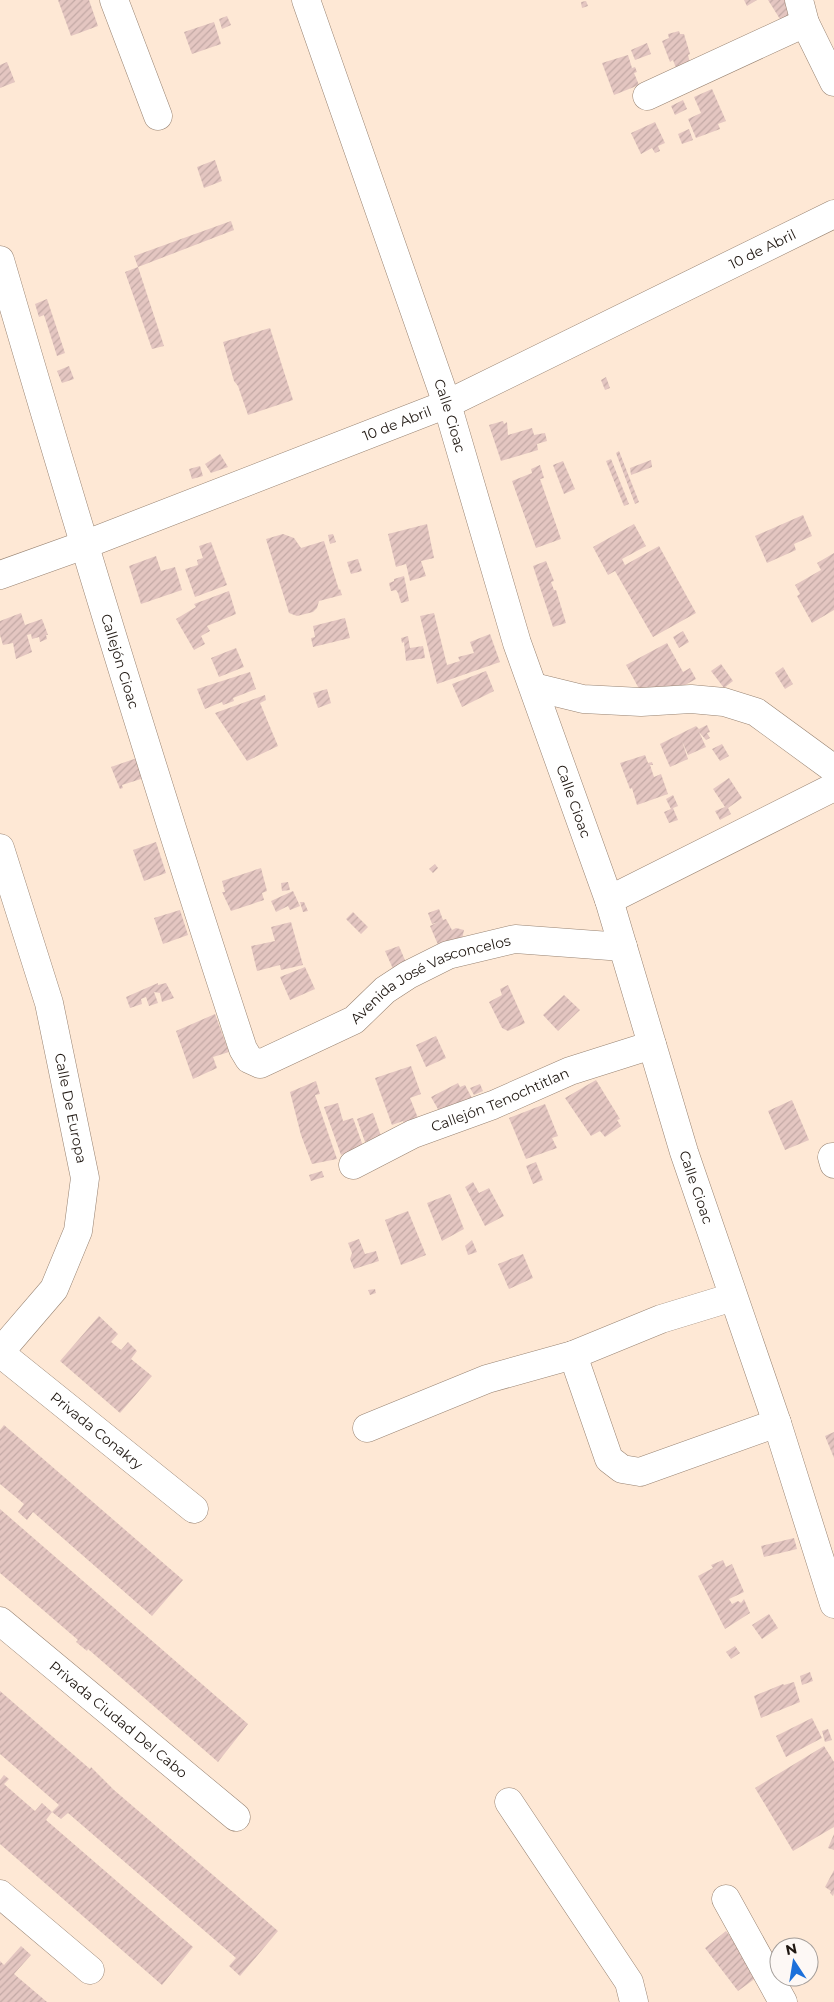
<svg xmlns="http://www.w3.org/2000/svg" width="834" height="2002" font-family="Montserrat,sans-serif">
	<defs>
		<pattern id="building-hatch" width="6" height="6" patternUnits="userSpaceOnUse" patternTransform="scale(1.25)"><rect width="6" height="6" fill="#e4c6c1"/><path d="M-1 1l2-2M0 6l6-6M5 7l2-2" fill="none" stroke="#c3a9a5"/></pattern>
	</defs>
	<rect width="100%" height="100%" fill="#fee8d5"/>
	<!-- building -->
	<path fill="url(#building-hatch)" d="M58 0H89L98 26 71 36Z
		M744 0H757L747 6Z
		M768 0H797L785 27Z
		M586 1 588 6 582 8 581 2Z
		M227 16 231 25 222 29 219 19Z
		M214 22 221 44 192 54 184 32Z
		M679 31 680 34H684L690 54 688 55 690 63 676 68 673 60 670 62 662 41 669 38 668 34Z
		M647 43 651 54 635 60 631 50Z
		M628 55 632 68 635 67 637 72 634 73 639 85 614 95 602 63Z
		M7 62 15 82 0 88V65Z
		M712 89 726 121 718 124 720 129 696 138 688 119 701 113 694 97Z
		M683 100 687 109 675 115 671 106Z
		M655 122 665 143 658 146 660 151 655 153 652 148 641 154 631 133Z
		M689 129 693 140 682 144 678 134Z
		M215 160 222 181 204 188 197 167Z
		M231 221 234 230 138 267 164 346 152 349 125 272 138 267 134 256Z
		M47 299 65 353 57 356 44 315 39 317 35 304Z
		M270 328 293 400 248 415 238 386 234 381 223 342Z
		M69 366 74 379 62 383 57 371Z
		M606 377 610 388 605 390 601 380Z
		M503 421 504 424 507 422 508 435 532 428 534 435 545 433 547 441 537 444 538 450 501 461 489 425Z
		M619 451 639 502 635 504 616 453Z
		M220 454 228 467 211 473 205 464Z
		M611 459 629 504 624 506 606 461Z
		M651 460 652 467 631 475 630 468Z
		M563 461 575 489 564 494 553 465Z
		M540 465 544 478 540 479 561 539 536 548 512 481 532 473 531 469Z
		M200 466 203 476 192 479 189 469Z
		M803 515 812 536 794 544 796 550 767 563 755 536Z
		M427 524 434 558 421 561 426 576 410 581 406 564 396 567 388 534Z
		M634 524 646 546 622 559 625 565 659 546 696 613 653 637 615 571 608 575 593 547Z
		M283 534 294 538 301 548 324 541 339 590 340 589 342 595 319 601 317 608 313 612 297 616 289 613 266 539Z
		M333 534 336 542 330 544 328 535Z
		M211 542 227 585 195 597 185 569 198 565 197 560 203 558 199 546Z
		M834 553V610L812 623 797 596 800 594 795 585 821 570 817 563Z
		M156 556 161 571 175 567 182 590 141 604 129 566Z
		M358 559 362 571 351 574 347 562Z
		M546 561 554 581 551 582 554 590H556L566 623 553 627 533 566Z
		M404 576 409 601 401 603 398 593 396 590 391 591 389 583 394 581V579Z
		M229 591 236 614 207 626 210 631 201 636 205 644 194 650 176 619 196 607 194 604Z
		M21 613 25 625 42 619 48 635H46L47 639 40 642 39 637 32 639 31 634 27 635 32 652 16 659 13 643 3 645 0 635V621Z
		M434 613 447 665 460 661 458 657 474 653 470 642 490 634 500 662 437 684 420 616Z
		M345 618 350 638 313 647 311 638 315 637 313 626Z
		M683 631 689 642 679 648 673 637Z
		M408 636 410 648 423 646 425 658 406 661 404 642 402 643 401 638Z
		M667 643 683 672 690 668 696 679 648 705 626 665Z
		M236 648 244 667 219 677 211 658Z
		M721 664 733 681 724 688 711 671Z
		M783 667 793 684 785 689 775 673Z
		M486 671 494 691 462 707 452 684Z
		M250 672 256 689 233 698 234 701 223 705 222 702 205 709 197 689Z
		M327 689 331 703 318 708 313 693Z
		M265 695 266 700 260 703 278 746 247 761 215 713Z
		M707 725 710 732 707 733 710 738 706 740 699 732 706 747 688 755 682 741 688 759 670 767 660 744 696 726 699 729Z
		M722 744 729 756 720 761 712 749Z
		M645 755 648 763 652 762 653 765H650L654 777 661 774 668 794 637 805 632 788 630 789 620 763Z
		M137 758 144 778 122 785 123 788 120 789 111 767Z
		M729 778 742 798 728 808 731 814 720 820 715 811 725 807 713 789Z
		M673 795 678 806 673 808 678 820 669 823 664 812 671 809 666 799Z
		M156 842 166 873 144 881 133 850Z
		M435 864 438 868 433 873 429 869Z
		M261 868 267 891 262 893 264 900 231 911 222 892H225L222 881Z
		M288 882 290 890 282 891 281 883Z
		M293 891 300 906 290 910 288 906 276 912 271 901Z
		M300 902H304L308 911 303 912Z
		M439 909 443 920 446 919 452 930 456 928 464 930 462 939 457 938 456 941 439 947 430 926 438 922 432 924 428 913Z
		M180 910 188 935 163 944 154 918Z
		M353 912 368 927 361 934 346 919Z
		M291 922 303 965 281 970 280 965 257 971 251 946 275 941 271 927Z
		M399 946 407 965 394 971 385 951Z
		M305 967 315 989 290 1000 280 977Z
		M158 983V985L166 983 174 998 162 1002 160 993 154 992 158 1003 149 1006 146 997 141 999 142 1004 130 1008 126 997Z
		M508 985 525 1023 508 1031 502 1028 489 1002 502 995 500 989Z
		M564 995 580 1010 558 1031 543 1015Z
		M215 1014 229 1052 213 1057 217 1068 193 1079 176 1031Z
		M436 1036 446 1058 426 1067 416 1045Z
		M411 1066 421 1094 410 1098 420 1123 405 1126 403 1121 392 1125 375 1078Z
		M596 1080 620 1119 617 1120 621 1126 605 1137 600 1131 591 1136 565 1098Z
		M316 1081 320 1094 315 1095 337 1159 312 1164 301 1135 290 1092Z
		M458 1083 460 1087 465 1085 474 1102 442 1116 431 1097Z
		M480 1084 483 1091 474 1095 470 1088Z
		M792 1100 809 1140 785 1150 768 1111Z
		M338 1103 343 1121 353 1118 363 1146 341 1155 324 1107Z
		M545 1104 558 1136 552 1138 557 1148 526 1159 509 1118Z
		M373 1113 381 1136 365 1142 357 1119Z
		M536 1162 543 1180 533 1184 526 1166Z
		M322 1171 324 1177 311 1181 309 1175Z
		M473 1182 479 1193 489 1188 504 1216 485 1226 465 1187Z
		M450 1194 464 1229 442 1241 427 1203Z
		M408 1211 426 1255 401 1265 385 1220Z
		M359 1239 365 1254 376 1251 379 1261 354 1269 350 1259 352 1253 348 1243Z
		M472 1240 477 1252 468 1255 465 1246Z
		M523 1254 533 1278 509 1289 498 1264Z
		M375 1289 376 1293 370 1295 368 1290Z
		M99 1316 118 1334 111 1342 121 1350 128 1342 137 1351 131 1359 152 1376 120 1413 60 1361Z
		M4 1425 183 1580 152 1616 33 1512 27 1520 18 1512 24 1504 0 1484V1430Z
		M834 1432V1458L825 1436Z
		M0 1509 248 1724 218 1762 88 1649 87 1651 76 1642 78 1640 0 1573Z
		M794 1538 797 1549 764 1557 761 1546Z
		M723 1560 726 1567 732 1564 744 1592 729 1599 732 1604 738 1601 741 1603 744 1599 750 1613 725 1629 698 1576 713 1568 711 1565Z
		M769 1614 778 1628 762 1639 752 1625Z
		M735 1646 740 1653 731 1659 726 1652Z
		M810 1672 813 1681 802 1685 800 1676Z
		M794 1682 800 1702 761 1718 754 1696 783 1684 784 1685Z
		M0 1691 90 1769 91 1767 114 1790 278 1931 240 1976 229 1966 236 1958 68 1813 61 1819 52 1812 59 1805 0 1754Z
		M812 1718 822 1738 786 1757 776 1736Z
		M828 1729 832 1740 825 1742 822 1731Z
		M824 1746 834 1762V1827L793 1851 755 1788Z
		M4 1775 9 1779 4 1784 35 1811 42 1803 52 1812 46 1820 193 1947 162 1985 0 1844V1780Z
		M834 1834V1850L828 1848Z
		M834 1870V1893L833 1896 830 1893 831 1891 825 1887Z
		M726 1931 760 1975 738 1991 705 1948Z
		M21 1946 31 1955 14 1974 47 2002H0V1961L4 1965Z"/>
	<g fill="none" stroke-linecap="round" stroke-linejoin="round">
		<defs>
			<g id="minor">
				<path d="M114 0 158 116"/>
				<path id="s1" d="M306 0 447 404 517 643 609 900 684 1152 777 1423 834 1604"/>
				<path d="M799 0 805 23 834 82"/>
				<path d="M647 96 805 23"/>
				<path id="s2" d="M0 260C77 524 157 787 243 1049L249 1059 260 1064 354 1020 385 990 408 975 448 955 515 939 623 947"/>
				<path id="s3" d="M0 575 84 545 447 404 834 214"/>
				<path d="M534 687 583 699 641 702 691 699 724 702 756 712 834 769"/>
				<path id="s4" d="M0 848 49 1003 85 1178 78 1231 54 1289 0 1352"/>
				<path d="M609 900 834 787"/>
				<path d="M832 1157 834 1164"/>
				<path id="s5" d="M353 1165 413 1134 493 1105 570 1071 652 1045"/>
				<path id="s6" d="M0 1353 194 1509"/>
				<path d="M573 1355 609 1459 622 1469 640 1472 777 1423"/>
				<path d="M367 1428 487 1379 573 1355 661 1319 733 1297"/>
				<path id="s7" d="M0 1621 236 1817"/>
				<path d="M509 1802 629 1982 634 2002"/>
				<path d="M0 1894 90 1970"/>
				<path d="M726 1899 783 2002"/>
			</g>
		</defs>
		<!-- minor casing -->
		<use href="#minor" stroke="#988372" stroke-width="29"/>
		<!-- minor -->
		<use href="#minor" stroke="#fff" stroke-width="28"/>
	</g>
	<g text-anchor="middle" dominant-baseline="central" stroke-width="4" stroke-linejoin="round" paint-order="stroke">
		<!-- street labels -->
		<g font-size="14" fill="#1f1711" stroke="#fdf8f5">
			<text stroke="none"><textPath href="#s3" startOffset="830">10 de Abril</textPath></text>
			<text stroke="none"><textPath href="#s1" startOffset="440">Calle Cioac</textPath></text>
			<text stroke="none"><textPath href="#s3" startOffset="425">10 de Abril</textPath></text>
			<text stroke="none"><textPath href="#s2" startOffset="419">Callejón Cioac</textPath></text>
			<text stroke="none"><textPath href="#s1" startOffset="845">Calle Cioac</textPath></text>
			<text stroke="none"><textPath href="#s2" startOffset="1042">Avenida José Vasconcelos</textPath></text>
			<text stroke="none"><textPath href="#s5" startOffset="161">Callejón Tenochtitlan</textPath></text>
			<text stroke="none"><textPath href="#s4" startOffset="270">Calle De Europa</textPath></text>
			<text stroke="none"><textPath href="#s1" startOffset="1250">Calle Cioac</textPath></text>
			<text stroke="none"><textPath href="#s6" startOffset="124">Privada Conakry</textPath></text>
			<text stroke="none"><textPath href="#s7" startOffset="154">Privada Ciudad Del Cabo</textPath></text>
		</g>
	</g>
	<!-- north arrow -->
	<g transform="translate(794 1962) rotate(348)"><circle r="24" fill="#fdf8f5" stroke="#a49e9a"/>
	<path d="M0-4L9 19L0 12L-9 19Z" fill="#1c70da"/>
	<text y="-8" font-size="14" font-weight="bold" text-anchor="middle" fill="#1f1711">N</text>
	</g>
</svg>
